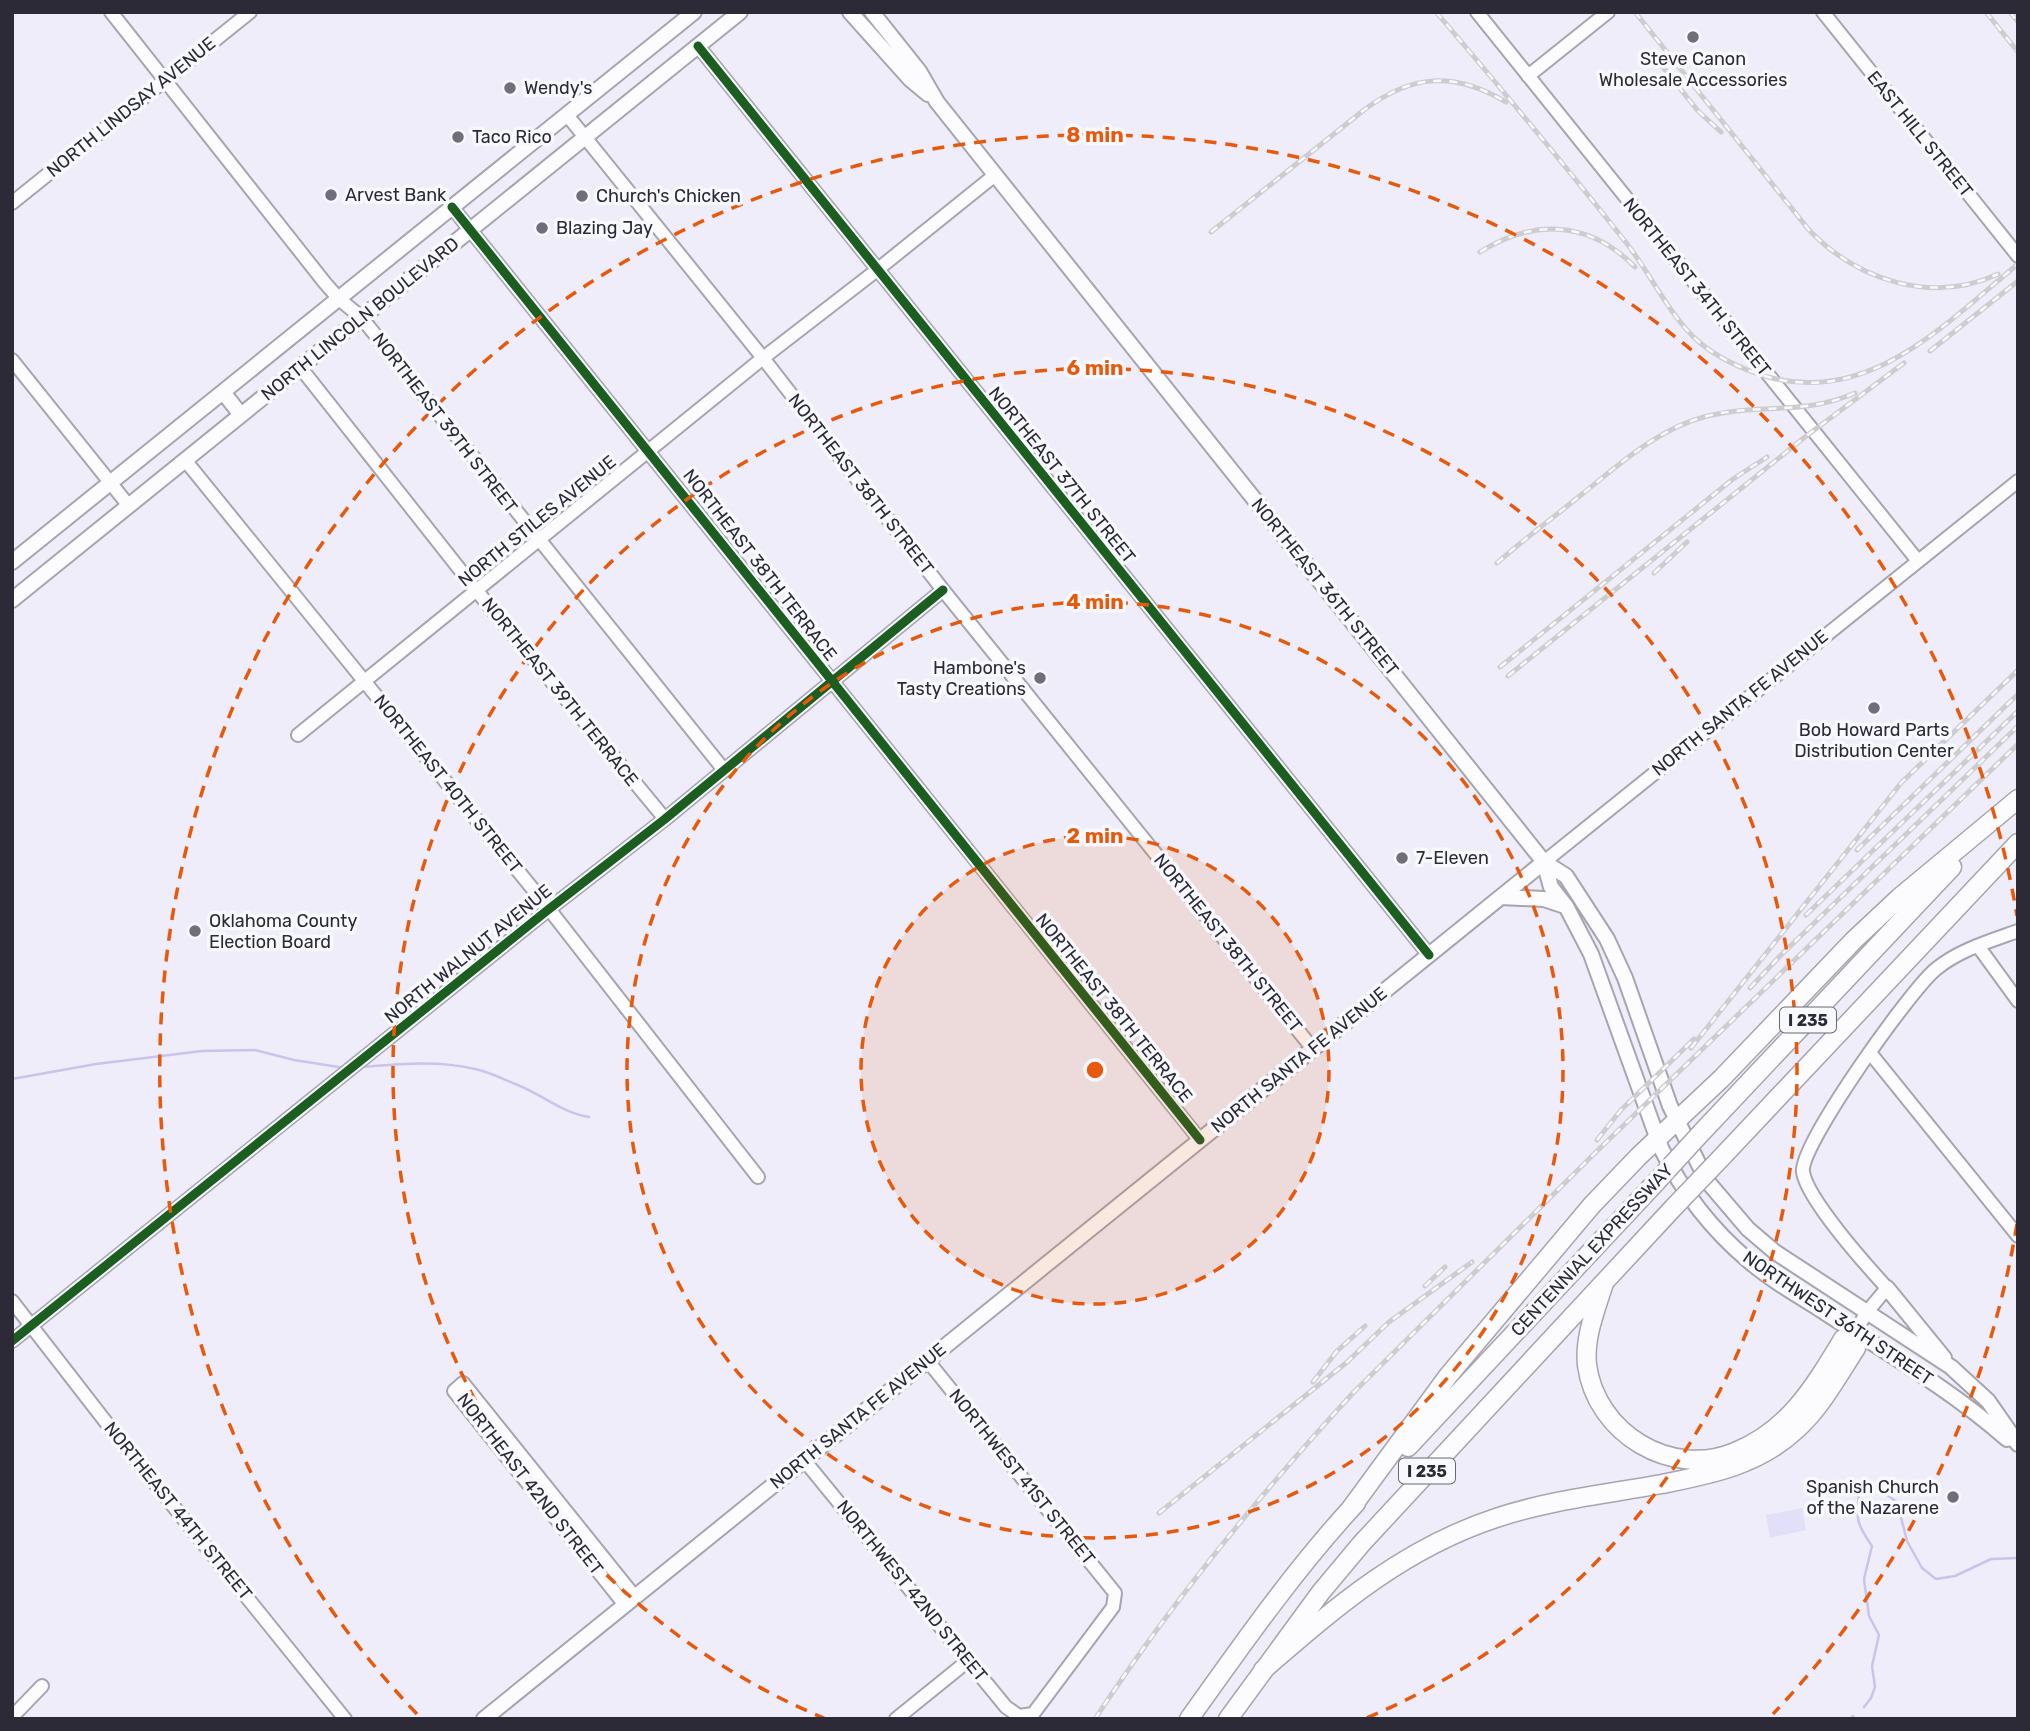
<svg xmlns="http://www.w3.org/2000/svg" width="2030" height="1731" font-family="Rubik,sans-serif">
	<rect width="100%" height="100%" fill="#eeedf9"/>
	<!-- green -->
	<path fill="#e2dff9" d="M1802 1508 1806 1530 1770 1538 1766 1515Z"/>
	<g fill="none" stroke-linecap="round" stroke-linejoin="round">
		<!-- stream -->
		<path stroke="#cac4ec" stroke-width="2.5" d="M362 1067C399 1064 438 1060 475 1069 490 1072 505 1080 520 1086 544 1096 563 1113 589 1117
			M12 1079 96 1064 202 1051 255 1050 294 1060 345 1068
			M1864 1707 1871 1698 1875 1687 1872 1666 1879 1635 1869 1616 1864 1579 1872 1546C1856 1523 1856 1519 1859 1493L1876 1487 1897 1502 1907 1541 1922 1568 1936 1579 1955 1576 1991 1559 2018 1558
			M1850 1719 1853 1716"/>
		<defs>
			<path id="minor" d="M111 12 325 283 339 299 361 317 724 770
				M1477 12 1918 561
				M1823 12 2018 256
				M698 46 1429 955
				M1528 76 1608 12
				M567 115 763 358 943 590 1313 1049
				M12 203 250 12
				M452 207 1200 1140
				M12 360 129 506
				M300 367 476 590 665 819
				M185 460 549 909 758 1177
				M298 735 763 358 877 270 995 175
				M1544 862 2018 481
				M1978 946 2018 1001
				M1871 1054 2018 1236
				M12 1301 112 1430 345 1719
				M1855 1332 1867 1312 1887 1288C1867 1266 1807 1199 1803 1172 1799 1146 1911 989 1936 969 1959 950 1990 941 2018 931
				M12 1341 549 909 665 819 943 590
				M804 1460 1006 1707 1019 1716 1033 1714 1113 1607 1115 1593 927 1360
				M625 1605 454 1391 463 1383 635 1597
				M12 1717 42 1686
				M896 1719 969 1660"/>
			<path id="major" d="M850 12 910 79 928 94
				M872 12 919 71 937 102 1544 862 1566 876 1607 939 1625 978 1670 1106 1707 1181 1748 1229 1775 1252 1951 1367 1988 1401 2018 1444
				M223 392 241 415
				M12 562 694 12
				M12 600 740 12
				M1544 862 1551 887 1566 906 1591 954 1661 1148C1682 1191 1712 1230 1749 1261 1769 1278 1792 1292 1815 1306 1880 1349 1948 1387 2007 1439
				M1501 897 1544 899 1565 906
				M1887 1288 1944 1358
				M484 1719 1544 862"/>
			<path id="highway" d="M1702 1132 1952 867
				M1720 1159 2018 843
				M1408 1447 1657 1181
				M1349 1511 1448 1376 1592 1205 1639 1156 1722 1078 1854 940 1900 897 2018 799
				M1263 1670C1336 1607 1402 1549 1496 1518 1550 1500 1606 1494 1662 1484 1712 1474 1759 1465 1797 1429 1821 1407 1838 1376 1856 1348L1855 1332 1843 1339C1814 1387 1789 1430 1735 1452 1671 1479 1596 1433 1587 1365 1584 1337 1596 1309 1604 1283
				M1189 1719C1242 1645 1294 1570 1356 1503
				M1228 1719 1321 1592 1362 1543 1674 1207"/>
		</defs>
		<!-- minor casing -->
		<use href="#minor" stroke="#a6a5b0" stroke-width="16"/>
		<!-- major casing -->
		<use href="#major" stroke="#a6a5b0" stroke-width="18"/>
		<!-- highway casing -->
		<use href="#highway" stroke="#a6a5b0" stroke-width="21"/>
		<!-- minor -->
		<use href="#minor" stroke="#fcfcfe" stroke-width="12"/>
		<!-- major -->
		<use href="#major" stroke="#fcfcfe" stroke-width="14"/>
		<!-- highway -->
		<use href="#highway" stroke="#fcfcfe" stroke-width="18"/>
		<defs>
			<path id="rail" d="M1436 12C1500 87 1563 163 1624 240 1650 272 1669 316 1699 342 1718 358 1742 369 1765 376 1868 407 1945 324 2018 264
				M1635 12 1809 230C1857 280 1932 305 1998 274
				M1986 12 2018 52
				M2010 12 2018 22
				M1658 61 1698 111 1721 132
				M1211 232 1364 110C1412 74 1454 71 1506 102
				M1480 252C1534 218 1590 221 1635 267
				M1930 351 2018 281
				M1497 563C1524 539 1553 518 1581 495 1620 464 1657 429 1707 416 1759 403 1802 416 1855 393
				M1654 573 1687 542
				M1500 667 1733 479 1767 457
				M1508 676 1805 437 1904 363
				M1857 850 2018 694
				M1806 915 2018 711
				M1750 988 1780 956 2018 726
				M1691 1048 1901 783 2018 670
				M1597 1140 1621 1110 1694 1039
				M1425 1286 1445 1267
				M1313 1382 1337 1351 1365 1326
				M1159 1513 1346 1363 1389 1322 1472 1262
				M1095 1719C1171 1603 1259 1495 1353 1393L1596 1152 2018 744"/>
		</defs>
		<!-- rail casing -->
		<use href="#rail" stroke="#cdcdd0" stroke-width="5"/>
		<!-- rail -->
		<use href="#rail" stroke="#f8f8ff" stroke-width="2.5" stroke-dasharray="8" stroke-linecap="butt"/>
		<defs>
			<path id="highway-bridge" d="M1657 1181 1702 1132
				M1674 1207 1720 1159"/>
		</defs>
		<!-- highway-bridge casing -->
		<use href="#highway-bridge" stroke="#a6a5b0" stroke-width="21" stroke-linecap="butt"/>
		<!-- highway-bridge -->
		<use href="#highway-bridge" stroke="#fcfcfe" stroke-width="18"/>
		<defs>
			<path id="cycleway" d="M698 46 1429 955
				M452 207 1200 1140
				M12 1341 549 909 665 819 943 590"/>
		</defs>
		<!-- cycleway casing -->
		<use href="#cycleway" stroke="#f8f8ff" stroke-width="13"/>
		<!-- cycleway -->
		<use href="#cycleway" stroke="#1b5e20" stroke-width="9"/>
	</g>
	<!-- distance rings -->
	<circle cx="1095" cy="1070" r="234" fill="#e8590c" fill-opacity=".12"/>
	<g fill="none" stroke="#e8590c" stroke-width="3.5" stroke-dasharray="12 9">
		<circle cx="1095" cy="1070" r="234"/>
		<circle cx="1095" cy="1070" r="468"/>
		<path d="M826 1719A702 702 0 1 1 1364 1719"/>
		<path d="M2017 1224A935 935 0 0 1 1773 1714M417 1714A935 935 0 1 1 2017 916"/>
	</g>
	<!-- markers -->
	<g fill="#706e7b" stroke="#f8f8ff" stroke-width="2.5">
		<circle cx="1693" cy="37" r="7"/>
		<circle cx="510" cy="88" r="7"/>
		<circle cx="458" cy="137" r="7"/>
		<circle cx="331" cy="195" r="7"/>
		<circle cx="582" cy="196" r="7"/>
		<circle cx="542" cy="228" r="7"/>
		<circle cx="1040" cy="678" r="7"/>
		<circle cx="1874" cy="708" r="7"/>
		<circle cx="1402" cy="858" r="7"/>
		<circle cx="195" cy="931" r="7"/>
		<circle cx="1953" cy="1497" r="7"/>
	</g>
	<g text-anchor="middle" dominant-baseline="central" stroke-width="7" stroke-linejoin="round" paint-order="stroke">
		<!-- shield labels -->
		<g fill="#f8f8ff" stroke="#696873" stroke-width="2">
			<rect x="1780" y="1007.5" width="56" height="25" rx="5"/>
			<rect x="1399" y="1458.5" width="56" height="25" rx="5"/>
		</g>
		<g font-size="16" font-weight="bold" fill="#2c2a37">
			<text x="1808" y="1020">I 235</text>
			<text x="1427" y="1471">I 235</text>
		</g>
		<!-- poi labels -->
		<g font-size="18" fill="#2c2a37" stroke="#f8f8ff" text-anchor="start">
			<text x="1693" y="59" text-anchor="middle">Steve Canon<tspan x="1693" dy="21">Wholesale Accessories</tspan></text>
			<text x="524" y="88">Wendy's</text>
			<text x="472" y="137">Taco Rico</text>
			<text x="345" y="195">Arvest Bank</text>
			<text x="596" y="196">Church's Chicken</text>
			<text x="556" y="228">Blazing Jay</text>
			<text x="1026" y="668" text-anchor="end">Hambone's<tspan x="1026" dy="21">Tasty Creations</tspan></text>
			<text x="1874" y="730" text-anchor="middle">Bob Howard Parts<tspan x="1874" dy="21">Distribution Center</tspan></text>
			<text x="1416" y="858">7-Eleven</text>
			<text x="209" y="921">Oklahoma County<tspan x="209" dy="21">Election Board</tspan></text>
			<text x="1939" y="1487" text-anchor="end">Spanish Church<tspan x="1939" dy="21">of the Nazarene</tspan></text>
		</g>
		<!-- street labels -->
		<g font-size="18" fill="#2c2a37" stroke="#f8f8ff">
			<text transform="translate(131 107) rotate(-39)">NORTH LINDSAY AVENUE</text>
			<text transform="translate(1920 134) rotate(51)">EAST HILL STREET</text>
			<text transform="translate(1697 287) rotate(51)">NORTHEAST 34TH STREET</text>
			<text transform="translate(360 319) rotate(-39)">NORTH LINCOLN BOULEVARD</text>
			<text transform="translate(445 423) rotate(52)">NORTHEAST 39TH STREET</text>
			<text transform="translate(1062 475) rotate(51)">NORTHEAST 37TH STREET</text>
			<text transform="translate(861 484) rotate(52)">NORTHEAST 38TH STREET</text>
			<text transform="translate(537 521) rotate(-39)">NORTH STILES AVENUE</text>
			<text transform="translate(760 565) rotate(52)">NORTHEAST 38TH TERRACE</text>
			<text transform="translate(1325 587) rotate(51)">NORTHEAST 36TH STREET</text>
			<text transform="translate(560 692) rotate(51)">NORTHEAST 39TH TERRACE</text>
			<text transform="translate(1740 703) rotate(-39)">NORTH SANTA FE AVENUE</text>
			<text transform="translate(448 784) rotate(51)">NORTHEAST 40TH STREET</text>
			<text transform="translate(1228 943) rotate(51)">NORTHEAST 38TH STREET</text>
			<text transform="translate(468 954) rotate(-39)">NORTH WALNUT AVENUE</text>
			<text transform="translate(1114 1008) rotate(51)">NORTHEAST 38TH TERRACE</text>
			<text transform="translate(1299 1060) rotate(-39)">NORTH SANTA FE AVENUE</text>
			<text transform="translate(1592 1250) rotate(-47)">CENTENNIAL EXPRESSWAY</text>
			<text transform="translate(1838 1318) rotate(34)">NORTHWEST 36TH STREET</text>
			<text transform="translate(858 1416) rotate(-39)">NORTH SANTA FE AVENUE</text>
			<text transform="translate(1022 1477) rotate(51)">NORTHWEST 41ST STREET</text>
			<text transform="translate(530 1484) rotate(52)">NORTHEAST 42ND STREET</text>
			<text transform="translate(178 1511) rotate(51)">NORTHEAST 44TH STREET</text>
			<text transform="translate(912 1591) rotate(51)">NORTHWEST 42ND STREET</text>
		</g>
	</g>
	<circle cx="1095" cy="1070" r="10" fill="#e8590c" stroke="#f8f8ff" stroke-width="3.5"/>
	<g font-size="21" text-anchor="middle" font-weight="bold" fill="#e8590c" stroke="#f8f8ff" stroke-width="7" stroke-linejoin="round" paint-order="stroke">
		<text x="1095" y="142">8 min</text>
		<text x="1095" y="375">6 min</text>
		<text x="1095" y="609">4 min</text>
		<text x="1095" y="843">2 min</text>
	</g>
	<!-- border -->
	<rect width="2030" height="1731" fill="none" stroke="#2c2a37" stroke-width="28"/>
</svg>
